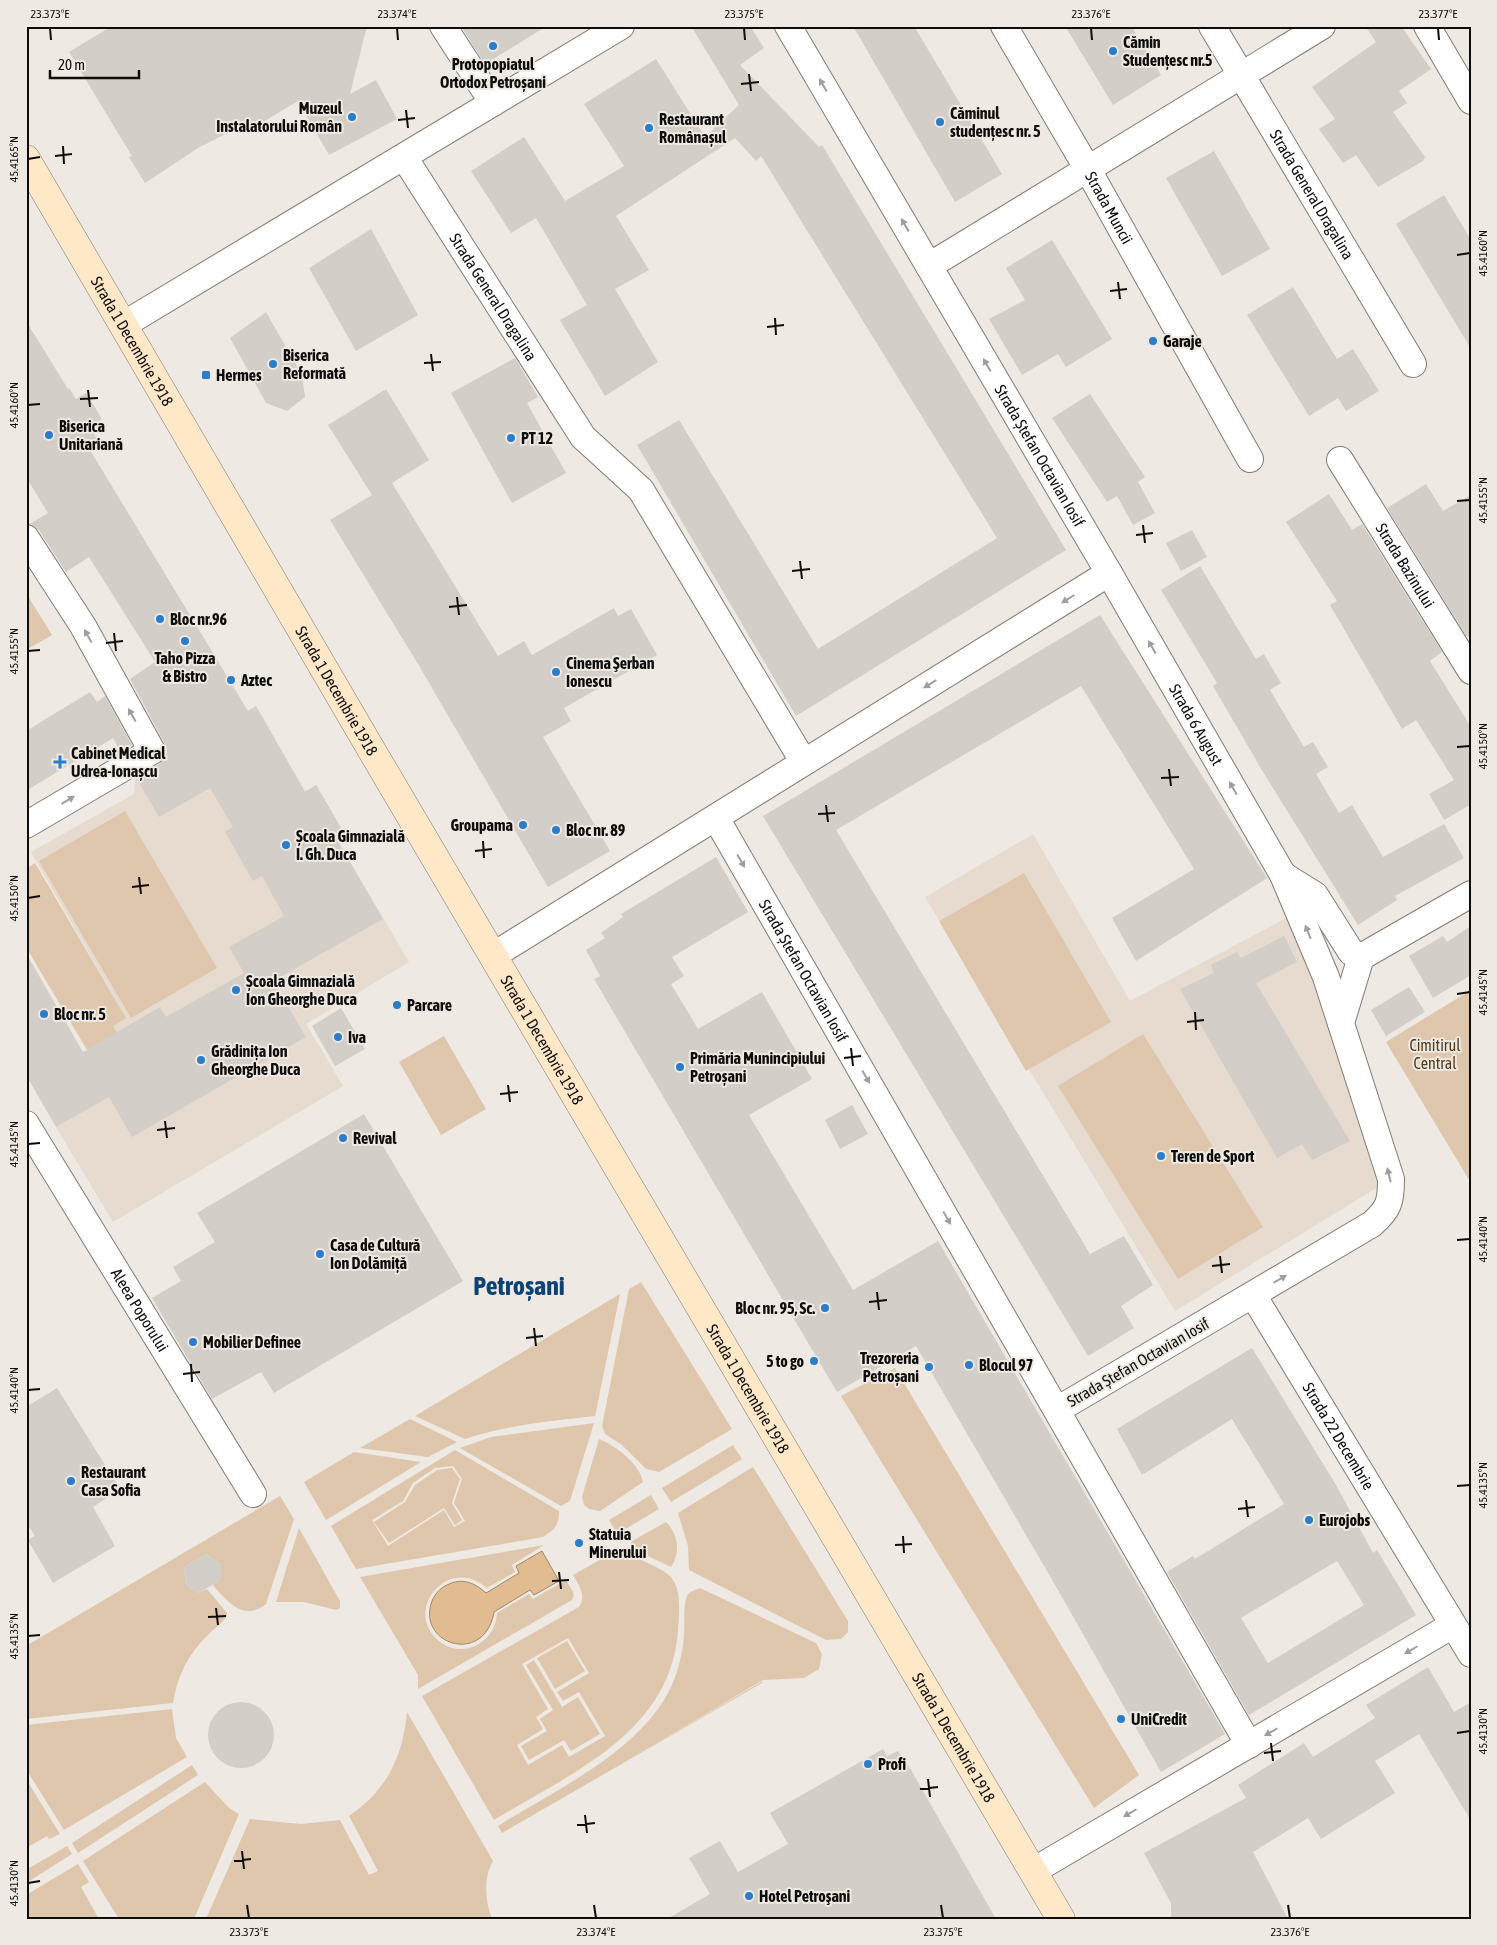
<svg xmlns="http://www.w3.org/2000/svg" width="1497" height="1945" font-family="'Asap Condensed',sans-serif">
	<rect width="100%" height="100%" fill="#eee9e2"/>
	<!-- built -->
	<path fill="#e6dbce" d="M256 706 305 791 316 785 344 833 336 838 409 962 306 1024 343 1086 113 1222 56 1127 142 1076 112 1026 126 1018 31 852 134 794 135 775Z
		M1033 834 1130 1001 1292 915 1383 1184 1175 1311 925 897Z"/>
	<!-- green -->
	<path fill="#dec7ac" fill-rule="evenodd" d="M26 593 52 635 26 650Z
		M125 811 217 968 131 1018 39 861Z
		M35 863 126 1018 113 1026 142 1077 113 1094 26 947V869Z
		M1024 873 1111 1022 1026 1071 939 921Z
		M1471 990V1183L1386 1042Z
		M1143 1034 1263 1227 1178 1279 1058 1086Z
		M444 1036 486 1109 441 1135 399 1062Z
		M641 1282 732 1429 659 1472 646 1469 622 1445 605 1434 602 1426 629 1289Z
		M620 1294 595 1416C551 1421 507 1425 465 1439L415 1416Z
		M895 1368 1139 1775 1094 1808 841 1396Z
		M410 1419 457 1442 428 1457 360 1448Z
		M594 1423 570 1501 561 1506 460 1448 491 1437Z
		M599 1439C616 1446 640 1464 643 1482L600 1511 589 1509 584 1505 582 1497Z
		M733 1445 742 1459 671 1502 662 1488Z
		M455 1450 559 1511C559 1526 555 1529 543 1537L356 1569 331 1526ZM453 1466 462 1479 454 1503 465 1521 454 1527 444 1510 388 1546 372 1520 403 1501 413 1483 435 1468Z
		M354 1452 421 1462 326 1520 304 1482Z
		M753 1467 848 1621V1632L841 1639 826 1640 689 1570 688 1546 678 1513Z
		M452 1468 460 1479 452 1503 462 1520 455 1525 444 1508 389 1543 374 1522 405 1502 415 1485 437 1470Z
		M651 1495 659 1509 617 1534 609 1520Z
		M280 1496 294 1519 266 1604C243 1622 227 1601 213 1585L221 1579V1564L206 1554 184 1567 186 1585 199 1593 207 1589 227 1613V1616C222 1624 213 1629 207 1636 188 1654 177 1677 173 1703L26 1719V1646Z
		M666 1522C678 1534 681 1552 671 1567L629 1547 632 1541Z
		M299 1528 340 1601V1608L336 1610 304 1602H276Z
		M544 1545 512 1565 515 1572 487 1588C445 1552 398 1618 445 1645 453 1650 466 1650 475 1646 489 1639 496 1628 497 1613L529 1594 533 1599 566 1580 574 1594 572 1600 418 1689V1675L360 1577Z
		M624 1552C673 1576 683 1570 678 1630 671 1733 571 1773 494 1820L422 1696 579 1607C587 1595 579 1586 573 1575L612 1553ZM568 1638 589 1673 557 1692 563 1701 579 1692 605 1736 569 1757 562 1745 528 1765 517 1745 543 1729 536 1717 548 1709 522 1664Z
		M700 1588 816 1643 822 1654 819 1669 804 1678 763 1680 624 1762 763 1681 762 1683 502 1833 498 1826C555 1790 635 1754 668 1693 677 1676 683 1654 684 1634 685 1623 683 1606 687 1596 690 1591 695 1590 700 1588Z
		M567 1641 585 1671 555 1689 537 1658Z
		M534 1660 562 1707 578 1697 600 1734 571 1751 564 1740 529 1760 521 1746 547 1731 540 1719 553 1710 526 1665Z
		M172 1709 176 1738 187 1757 64 1830 26 1769V1725Z
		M407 1712 493 1861C483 1879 485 1900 492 1919H206L250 1819 301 1824 340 1820 369 1875 378 1871 349 1816C387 1790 403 1757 407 1712Z
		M192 1765 198 1775 78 1853 72 1843Z
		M26 1779 60 1834 49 1839 47 1836 26 1848Z
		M205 1782 229 1808 239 1814 194 1919H119L83 1861Z
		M67 1846 72 1854 26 1883V1870Z
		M78 1864 89 1882 81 1887 99 1919H26V1895Z"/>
	<!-- water -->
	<path fill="#e1bc91" stroke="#a28869" d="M542 1551 559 1581 534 1595 530 1590 494 1612C485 1666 416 1645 432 1601 435 1594 440 1588 447 1585 462 1577 475 1583 486 1593L519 1573 516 1566Z"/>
	<!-- building -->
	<path fill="#d3cec7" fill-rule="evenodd" d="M112 26H367L350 94 376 80 397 119 329 155 298 101 243 134 239 127 198 148 145 183 129 157 132 156 69 52Z
		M461 26H547L485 64Z
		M691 26H750L764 48 740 65 819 147 822 145 1066 550 796 716 637 445 679 420 818 649 997 538 761 156 756 161 735 138 616 216 649 270 615 289 658 362 605 396 560 320 587 305 536 218 511 233 471 171 524 137 565 201 624 166 584 104 656 59 705 137 739 105Z
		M853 26H914L1002 174 955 202Z
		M1065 26H1131L1161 75 1113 105Z
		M1365 26H1401L1431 69 1399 91 1407 103 1393 112 1425 157 1423 161 1378 187 1356 155 1343 163 1319 129 1335 119 1312 87 1376 42Z
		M1214 151 1270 249 1222 276 1166 178Z
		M1444 195 1471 240V349L1396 224Z
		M371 229 418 315 356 351 309 268Z
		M1052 240 1112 339 1066 367 1058 354 1022 375 989 319 1025 300 1006 268Z
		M1293 287 1337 359 1353 349 1379 391 1346 411 1338 398 1309 416 1247 315Z
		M266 312 302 375 305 397 287 411 266 403 230 338Z
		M26 321 68 389 69 388 76 399 86 393 102 419 90 427 97 439 87 445 248 711 256 706 305 792 316 785 344 833 336 838 383 919 273 981 306 1037 132 1137 109 1097 56 1127 26 1075V953L83 1052 160 1007 166 1017 244 973 229 947 284 916 262 876 253 881 225 832 233 827 210 788 159 817 136 778 160 764 167 752 165 744 130 679 155 662 89 557 66 572 39 530 30 524 48 513 26 477Z
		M515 358 538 397 527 403 566 473 512 503 451 393Z
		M386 389 429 460 392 483 498 656 524 641 532 655 614 608 618 616 631 609 657 655 564 708 571 721 543 737 610 851 548 887 418 664 330 520 372 495 328 425Z
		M1090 394 1145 477 1138 482 1155 513 1133 525 1117 496 1107 502 1052 418Z
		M1426 484 1443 511 1471 495V635L1467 637 1387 508Z
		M1329 494 1352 530 1362 524 1442 652 1430 661 1471 727V807L1470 805 1444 820 1429 794 1454 780 1416 720 1402 729 1330 605 1337 601 1286 522Z
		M1192 530 1207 557 1181 571 1166 543Z
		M1200 566 1256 659 1264 654 1281 683 1270 690 1304 747 1313 742 1328 767 1316 774 1339 813 1352 805 1383 857 1444 824 1464 858 1395 896 1397 900 1358 925 1263 772 1213 686 1217 683 1161 590Z
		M1100 615 1267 878 1136 961 1112 918 1194 869 1081 686 836 830 1090 1254 1124 1236 1153 1285 1121 1306 1134 1328 1088 1356 763 816Z
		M90 692 97 702 105 696 132 745 121 752 113 738 26 791V731Z
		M716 857 748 912 672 957 684 976 671 984 698 1029 762 992 812 1079 749 1115 853 1290 938 1241 1225 1734 1161 1772 1058 1590 916 1346 837 1392 594 979 600 976 586 950 605 938 601 933 623 917 621 914Z
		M1471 926V975L1433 998 1409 956 1443 936 1447 942Z
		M1284 936 1297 962 1256 983 1350 1141 1312 1160 1302 1144 1277 1158 1180 989 1214 973 1211 965 1237 952 1241 958Z
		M1409 987 1425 1012 1386 1036 1371 1010Z
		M341 1008 365 1049 335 1066 312 1026Z
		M852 1105 868 1134 840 1149 825 1120Z
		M364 1114 463 1281 274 1393 261 1372 212 1399 152 1298 181 1281 173 1267 215 1242 197 1213Z
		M1252 1348 1336 1485 1373 1553 1377 1550 1416 1615 1249 1715 1167 1572 1193 1556 1195 1559 1284 1504 1232 1419 1142 1475 1117 1429ZM1337 1561 1364 1605 1268 1663 1241 1618Z
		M57 1388 120 1489 93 1507 115 1546 53 1583 28 1540 35 1536 26 1522V1407Z
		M206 1554 221 1564 222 1579 199 1593 186 1585 184 1567Z
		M1428 1667 1454 1712 1471 1702V1821L1419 1734 1375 1761 1395 1793 1321 1839 1308 1818 1253 1852 1288 1919H1171V1903L1144 1853 1246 1798 1238 1785 1304 1743 1313 1757 1375 1718 1366 1705Z
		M208 1735a33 33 0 1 1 66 0a33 33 0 1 1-66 0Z
		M883 1749 887 1756 898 1751 907 1763 996 1919H667L710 1894 689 1858 720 1841 738 1872 788 1844 770 1813Z"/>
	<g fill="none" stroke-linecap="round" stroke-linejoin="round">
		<defs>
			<g id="street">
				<path d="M443 26 493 103"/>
				<path id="s1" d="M788 26 1109 573 1283 875 1326 977 1391 1179C1391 1202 1389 1209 1372 1224L1057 1410"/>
				<path id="s2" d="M1004 26 1087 168 1250 459"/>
				<path id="s3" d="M1212 26 1413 364"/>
				<path d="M1427 26 1471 101"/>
				<path id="s4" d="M404 157 583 437 641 490 803 761"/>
				<path d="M929 266 1322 26"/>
				<path d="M123 325 621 26"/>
				<path id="s5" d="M1340 460 1471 671"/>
				<path d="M26 538 83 626 152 751 26 825"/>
				<path id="s6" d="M716 818 1249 1745"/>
				<path d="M1283 875 1315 895 1351 952 1361 957"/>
				<path d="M494 955 1109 573"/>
				<path d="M1341 1023 1361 957 1471 894"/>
				<path id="s7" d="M26 1124 253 1494"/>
				<path id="s8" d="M1253 1295 1471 1654"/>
				<path d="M1033 1871 1453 1625"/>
			</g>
			<g id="secondary">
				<path id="s9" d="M26 159 375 756 1061 1919"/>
			</g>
		</defs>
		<!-- street casing -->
		<use href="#street" stroke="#807b75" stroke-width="28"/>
		<!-- secondary casing -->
		<use href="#secondary" stroke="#807b75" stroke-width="29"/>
		<!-- street -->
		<use href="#street" stroke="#fff" stroke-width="26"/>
		<!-- secondary -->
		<use href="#secondary" stroke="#ffe8c8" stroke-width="28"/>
	</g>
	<!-- one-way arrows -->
	<defs><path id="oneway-solid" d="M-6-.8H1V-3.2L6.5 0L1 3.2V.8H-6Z" transform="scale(1.25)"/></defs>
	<g fill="#9f9e9d">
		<use href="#oneway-solid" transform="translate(823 85) rotate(-120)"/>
		<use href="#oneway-solid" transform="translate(905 225) rotate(-120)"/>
		<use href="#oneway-solid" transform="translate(987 365) rotate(-120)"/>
		<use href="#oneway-solid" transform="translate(1068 599) rotate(148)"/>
		<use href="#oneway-solid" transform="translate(88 636) rotate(-119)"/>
		<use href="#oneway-solid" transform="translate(1152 647) rotate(-120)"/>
		<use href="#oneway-solid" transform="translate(930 684) rotate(148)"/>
		<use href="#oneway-solid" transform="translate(132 715) rotate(-119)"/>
		<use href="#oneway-solid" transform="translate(1233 788) rotate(-120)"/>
		<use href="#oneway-solid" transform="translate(68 800) rotate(-31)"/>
		<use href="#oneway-solid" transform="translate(741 861) rotate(60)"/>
		<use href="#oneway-solid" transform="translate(1308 932) rotate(-112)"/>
		<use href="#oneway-solid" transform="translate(866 1077) rotate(60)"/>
		<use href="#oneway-solid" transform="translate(1389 1175) rotate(-103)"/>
		<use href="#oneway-solid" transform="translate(947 1218) rotate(60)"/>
		<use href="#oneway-solid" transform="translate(1280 1279) rotate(-30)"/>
		<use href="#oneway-solid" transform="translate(1411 1650) rotate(150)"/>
		<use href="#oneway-solid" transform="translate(1271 1732) rotate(150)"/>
		<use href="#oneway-solid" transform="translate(1130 1813) rotate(150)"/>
	</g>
	<!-- ticks -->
	<path fill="none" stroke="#0f0d0b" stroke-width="2" d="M50 28 51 40M397 28 398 40M744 28 745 40M1091 28 1092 40M1438 28 1439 40M749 74 751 91M741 84 759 82M406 110 408 128M398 120 415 118M63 146 64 164M55 156 72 154M28 159 40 157M1457 255 1470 253M1118 282 1120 299M1110 291 1127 289M775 318 776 335M767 327 784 325M431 354 433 371M424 363 441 362M88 390 90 407M80 399 98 398M28 405 40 404M1457 501 1470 500M1143 525 1145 543M1136 535 1153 533M800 561 802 579M792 571 810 569M457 597 459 615M449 607 467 605M114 633 116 651M106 643 123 641M28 651 40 650M1457 747 1470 746M1169 769 1171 786M1161 778 1179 777M826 805 828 822M818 814 835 813M483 841 484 858M475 851 492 849M139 877 141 894M132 887 149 885M28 898 40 896M1457 994 1470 992M1195 1012 1196 1030M1187 1022 1204 1020M851 1048 853 1066M844 1058 861 1056M508 1085 510 1102M500 1094 518 1092M165 1121 167 1138M157 1130 175 1128M28 1144 40 1143M1457 1240 1470 1239M1220 1256 1222 1273M1212 1266 1230 1264M877 1292 879 1310M869 1302 887 1300M534 1328 536 1346M526 1338 543 1336M191 1364 192 1382M183 1374 200 1372M28 1390 40 1389M1457 1486 1470 1485M1246 1500 1248 1517M1238 1509 1255 1507M903 1536 904 1553M895 1545 912 1544M559 1572 561 1589M552 1581 569 1580M216 1608 218 1625M208 1617 226 1616M28 1636 40 1635M1457 1733 1470 1731M1271 1743 1273 1761M1264 1753 1281 1751M928 1779 930 1797M920 1789 938 1787M585 1815 587 1833M577 1825 595 1823M242 1851 244 1869M234 1861 251 1859M28 1883 40 1881M247 1905 249 1918M594 1905 596 1918M941 1905 943 1918M1288 1905 1290 1918"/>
	<!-- markers -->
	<g fill="#2b7ccb" stroke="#eee9e2" stroke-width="2">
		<circle cx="493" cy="46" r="5"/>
		<circle cx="1113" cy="51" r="5"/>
		<circle cx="352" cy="117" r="5"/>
		<circle cx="940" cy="122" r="5"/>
		<circle cx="649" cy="128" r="5"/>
		<circle cx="1153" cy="341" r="5"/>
		<circle cx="273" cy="364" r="5"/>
		<rect x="201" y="370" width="10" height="10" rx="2.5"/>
		<circle cx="49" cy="435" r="5"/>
		<circle cx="511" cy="438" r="5"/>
		<circle cx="160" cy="619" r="5"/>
		<circle cx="185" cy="641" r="5"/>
		<circle cx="556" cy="672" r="5"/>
		<circle cx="231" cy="680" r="5"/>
		<path d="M57.5 754.5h5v5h5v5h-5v5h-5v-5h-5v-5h5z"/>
		<circle cx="523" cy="825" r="5"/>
		<circle cx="556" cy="830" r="5"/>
		<circle cx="286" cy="845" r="5"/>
		<circle cx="236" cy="990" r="5"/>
		<circle cx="397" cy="1005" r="5"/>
		<circle cx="44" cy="1014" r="5"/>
		<circle cx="338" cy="1037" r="5"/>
		<circle cx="201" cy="1060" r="5"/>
		<circle cx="680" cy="1067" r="5"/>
		<circle cx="343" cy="1138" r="5"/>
		<circle cx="1161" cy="1156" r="5"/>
		<circle cx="320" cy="1254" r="5"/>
		<circle cx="825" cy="1308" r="5"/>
		<circle cx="193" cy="1342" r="5"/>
		<circle cx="814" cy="1361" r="5"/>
		<circle cx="969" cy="1365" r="5"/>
		<circle cx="929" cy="1367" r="5"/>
		<circle cx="71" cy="1481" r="5"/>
		<circle cx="1309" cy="1520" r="5"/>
		<circle cx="579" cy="1543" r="5"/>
		<circle cx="1121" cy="1719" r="5"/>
		<circle cx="868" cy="1764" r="5"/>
		<circle cx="749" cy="1896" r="5"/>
	</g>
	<g text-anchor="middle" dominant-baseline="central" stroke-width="4" stroke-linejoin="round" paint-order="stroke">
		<!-- poi labels -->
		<g font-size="16" font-weight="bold" fill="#0f0d0b" stroke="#eee9e2" text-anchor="start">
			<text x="1123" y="42">Cămin<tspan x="1123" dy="18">Studențesc nr.5</tspan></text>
			<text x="493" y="64" text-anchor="middle">Protopopiatul<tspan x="493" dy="18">Ortodox Petroșani</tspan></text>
			<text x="342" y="108" text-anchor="end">Muzeul<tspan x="342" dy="18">Instalatorului Român</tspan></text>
			<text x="950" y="113">Căminul<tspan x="950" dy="18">studențesc nr. 5</tspan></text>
			<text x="659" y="119">Restaurant<tspan x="659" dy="18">Românașul</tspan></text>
			<text x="1163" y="341">Garaje</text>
			<text x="283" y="355">Biserica<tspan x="283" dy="18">Reformată</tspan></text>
			<text x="216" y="375">Hermes</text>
			<text x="59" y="426">Biserica<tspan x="59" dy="18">Unitariană</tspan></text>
			<text x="521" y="438">PT 12</text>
			<text x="170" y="619">Bloc nr.96</text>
			<text x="185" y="658" text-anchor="middle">Taho Pizza<tspan x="185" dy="18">&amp; Bistro</tspan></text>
			<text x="566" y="663">Cinema Şerban<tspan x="566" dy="18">Ionescu</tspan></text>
			<text x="241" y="680">Aztec</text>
			<text x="71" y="753">Cabinet Medical<tspan x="71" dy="18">Udrea-Ionașcu</tspan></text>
			<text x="513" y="825" text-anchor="end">Groupama</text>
			<text x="566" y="830">Bloc nr. 89</text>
			<text x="296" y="836">Școala Gimnazială<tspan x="296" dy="18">I. Gh. Duca</tspan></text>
			<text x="246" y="981">Școala Gimnazială<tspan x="246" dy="18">Ion Gheorghe Duca</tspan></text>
			<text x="407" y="1005">Parcare</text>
			<text x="54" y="1014">Bloc nr. 5</text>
			<text x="348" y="1037">Iva</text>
			<text x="211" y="1051">Grădinița Ion<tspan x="211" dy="18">Gheorghe Duca</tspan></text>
			<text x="690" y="1058">Primăria Munincipiului<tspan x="690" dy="18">Petroșani</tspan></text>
			<text x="353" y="1138">Revival</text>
			<text x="1171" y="1156">Teren de Sport</text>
			<text x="330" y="1245">Casa de Cultură<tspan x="330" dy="18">Ion Dolămiță</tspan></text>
			<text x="815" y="1308" text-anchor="end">Bloc nr. 95, Sc.</text>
			<text x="203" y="1342">Mobilier Definee</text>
			<text x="919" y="1358" text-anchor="end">Trezoreria<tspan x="919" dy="18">Petroșani</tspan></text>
			<text x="804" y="1361" text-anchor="end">5 to go</text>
			<text x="979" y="1365">Blocul 97</text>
			<text x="81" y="1472">Restaurant<tspan x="81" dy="18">Casa Sofia</tspan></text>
			<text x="1319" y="1520">Eurojobs</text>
			<text x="589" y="1534">Statuia<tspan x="589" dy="18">Minerului</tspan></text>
			<text x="1131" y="1719">UniCredit</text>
			<text x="878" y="1764">Profi</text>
			<text x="759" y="1896">Hotel Petroşani</text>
		</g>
		<!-- street labels -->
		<g font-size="16" fill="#0f0d0b" stroke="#eee9e2">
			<text stroke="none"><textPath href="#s3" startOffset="196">Strada General Dragalina</textPath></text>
			<text stroke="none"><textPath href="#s2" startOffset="210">Strada Muncii</textPath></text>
			<text stroke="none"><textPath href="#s4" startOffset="166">Strada General Dragalina</textPath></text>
			<text stroke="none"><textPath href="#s9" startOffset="211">Strada 1 Decembrie 1918</textPath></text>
			<text stroke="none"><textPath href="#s1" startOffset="498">Strada Ștefan Octavian Iosif</textPath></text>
			<text stroke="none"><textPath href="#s5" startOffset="124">Strada Bazinului</textPath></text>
			<text stroke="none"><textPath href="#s9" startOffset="616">Strada 1 Decembrie 1918</textPath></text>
			<text stroke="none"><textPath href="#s1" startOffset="809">Strada 6 August</textPath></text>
			<text stroke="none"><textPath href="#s6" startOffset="176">Strada Ștefan Octavian Iosif</textPath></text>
			<text stroke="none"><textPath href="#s9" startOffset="1021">Strada 1 Decembrie 1918</textPath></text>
			<text stroke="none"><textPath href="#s7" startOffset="218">Aleea Poporului</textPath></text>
			<text transform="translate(1138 1362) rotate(-30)">Strada Ștefan Octavian Iosif</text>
			<text stroke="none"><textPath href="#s9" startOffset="1426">Strada 1 Decembrie 1918</textPath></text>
			<text stroke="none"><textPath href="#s8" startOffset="165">Strada 22 Decembrie</textPath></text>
			<text stroke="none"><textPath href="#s9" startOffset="1831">Strada 1 Decembrie 1918</textPath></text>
		</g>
		<!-- park labels -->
		<g font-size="16" fill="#533917" stroke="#eee9e2">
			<text x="1435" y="1045">Cimitirul<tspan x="1435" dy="18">Central</tspan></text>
		</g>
		<!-- town labels -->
		<g font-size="26" font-weight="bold" fill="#0d4274" stroke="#eee9e2">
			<text x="519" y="1286">Petroșani</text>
		</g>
	</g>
	<!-- border -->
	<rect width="1497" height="1945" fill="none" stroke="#eee9e2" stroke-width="55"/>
	<!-- scale -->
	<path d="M50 70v8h89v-8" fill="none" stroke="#0f0d0b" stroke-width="2.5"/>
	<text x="58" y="70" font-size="15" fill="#0f0d0b" stroke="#eee9e2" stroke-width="4" paint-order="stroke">20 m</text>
	<rect x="28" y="28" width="1442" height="1890" fill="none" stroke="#0f0d0b" stroke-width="2"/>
	<g font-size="12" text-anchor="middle" fill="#0f0d0b">
		<text x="50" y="18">23.373°E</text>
		<text x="397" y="18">23.374°E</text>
		<text x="744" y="18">23.375°E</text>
		<text x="1091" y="18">23.376°E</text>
		<text x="1438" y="18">23.377°E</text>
		<text transform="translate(14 159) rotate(-90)" y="4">45.4165°N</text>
		<text transform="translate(1483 253) rotate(-90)" y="4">45.4160°N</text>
		<text transform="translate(14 405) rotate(-90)" y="4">45.4160°N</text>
		<text transform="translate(1483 500) rotate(-90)" y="4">45.4155°N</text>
		<text transform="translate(14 651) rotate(-90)" y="4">45.4155°N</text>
		<text transform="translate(1483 746) rotate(-90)" y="4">45.4150°N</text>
		<text transform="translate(14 898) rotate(-90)" y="4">45.4150°N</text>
		<text transform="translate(1483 992) rotate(-90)" y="4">45.4145°N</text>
		<text transform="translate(14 1144) rotate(-90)" y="4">45.4145°N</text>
		<text transform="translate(1483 1239) rotate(-90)" y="4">45.4140°N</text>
		<text transform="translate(14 1390) rotate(-90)" y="4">45.4140°N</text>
		<text transform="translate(1483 1485) rotate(-90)" y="4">45.4135°N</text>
		<text transform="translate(14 1636) rotate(-90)" y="4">45.4135°N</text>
		<text transform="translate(1483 1731) rotate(-90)" y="4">45.4130°N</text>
		<text transform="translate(14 1883) rotate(-90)" y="4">45.4130°N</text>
		<text x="249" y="1936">23.373°E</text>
		<text x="596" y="1936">23.374°E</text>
		<text x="943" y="1936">23.375°E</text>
		<text x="1290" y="1936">23.376°E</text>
	</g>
</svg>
